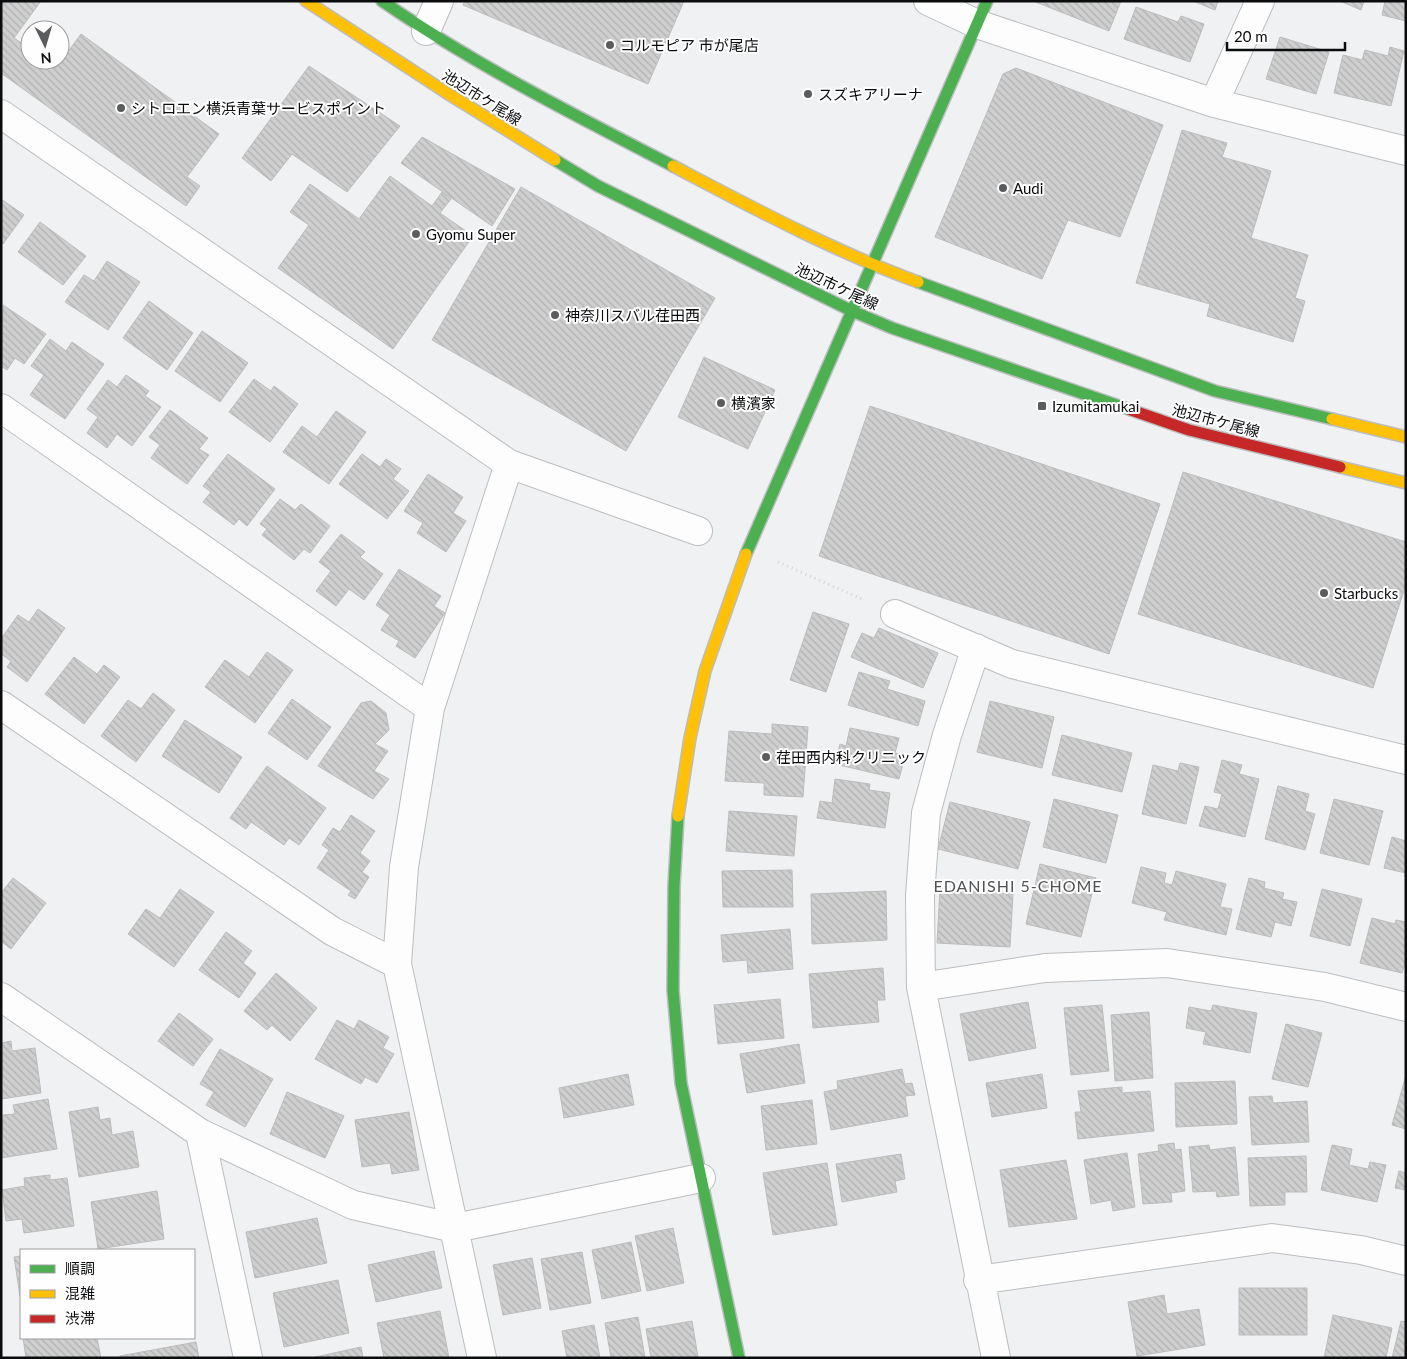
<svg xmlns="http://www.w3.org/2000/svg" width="1407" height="1359" font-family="Lato,'Noto Sans JP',sans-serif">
	<defs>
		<pattern id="building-back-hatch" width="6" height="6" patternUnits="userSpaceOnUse" patternTransform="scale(1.25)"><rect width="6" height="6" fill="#cfcfd0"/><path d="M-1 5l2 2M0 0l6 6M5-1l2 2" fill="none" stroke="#b0b1b1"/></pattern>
	</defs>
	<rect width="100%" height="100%" fill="#f0f1f3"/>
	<!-- building -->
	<path fill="url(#building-back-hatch)" stroke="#bcbcbd" d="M1 1H41L14 38 30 49V60H45L56 68 81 34 219 134 187 177 200 186 186 206 1 73Z
		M465 1H684L648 84 463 5Z
		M1033 1H1121L1109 31Z
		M1193 1H1218L1215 10Z
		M1340 1H1364L1361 10Z
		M1385 1H1406V21L1382 15Z
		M1136 7 1178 22 1181 16 1204 24 1190 62 1124 39Z
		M1280 37 1329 52 1316 94 1266 79Z
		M1390 47 1404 51 1391 106 1334 93 1343 55 1362 60 1365 50 1388 56Z
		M309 66 400 126 347 192 292 154 271 181 242 158Z
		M1016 68 1163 125 1120 237 1068 220 1042 279 935 237 1003 74Z
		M1182 130 1227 143 1222 157 1271 171 1251 238 1308 255 1295 298 1305 301 1293 342 1207 316 1210 304 1136 283Z
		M422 137 515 189 492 226 401 163Z
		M390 176 432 206 442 192 451 199 440 213 473 236 393 349 278 268 309 225 290 212 310 184 359 219Z
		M521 187 715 298 626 451 432 340Z
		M1 199 24 215 3 244 1 243Z
		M40 222 86 256 63 285 18 252Z
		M107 261 140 282 108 330 65 302 84 275 94 281Z
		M149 301 193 333 167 370 123 338Z
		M3 305 46 334 24 364 15 358 7 370 1 366Z
		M202 331 248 363 220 402 175 371Z
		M50 339 66 351 72 342 104 364 65 419 30 395 44 375 31 366Z
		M704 357 775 390 748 449 678 417Z
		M126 375 149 391 145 396 161 407 132 446 117 434 107 448 87 433 98 417 87 409 108 380 117 387Z
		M254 379 271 391 274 386 298 404 270 442 229 412Z
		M870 406 1160 504 1109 654 819 556Z
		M170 410 208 438 199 449 209 455 187 484 151 458 160 445 149 437Z
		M336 411 366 432 329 484 283 452 302 426 317 437Z
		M228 454 275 489 247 526 239 519 234 525 203 502 211 492 203 486Z
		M362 454 380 467 386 459 401 469 393 479 409 491 387 519 339 484Z
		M1183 472 1406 542V584L1373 688 1138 614Z
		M428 474 463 497 453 513 466 521 446 552 417 533 423 523 404 511Z
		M280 499 295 510 301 504 330 526 310 553 304 549 294 560 262 535 267 529 260 524Z
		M341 534 365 552 360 557 383 574 364 600 349 589 336 606 316 591 331 571 319 562Z
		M399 569 441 596 434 606 445 613 415 658 396 646 399 641 381 630 390 615 376 605Z
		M38 609 65 628 27 682 7 667 11 661 1 654V639L18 615 29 622Z
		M813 612 849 624 826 692 790 680Z
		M879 628 938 653 923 688 851 657 862 633 874 638Z
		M267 652 293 670 255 723 205 687 225 660 249 677Z
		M74 657 97 674 104 665 120 677 84 724 45 694Z
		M859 672 890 681 887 689 925 701 918 726 848 705Z
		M153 693 175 710 136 762 101 736 128 700 141 709Z
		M292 699 331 727 307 760 268 733Z
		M371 701 386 713 389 730 375 744 388 751 374 771 389 779 373 799 318 766 361 703Z
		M990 701 1054 717 1042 768 977 752Z
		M185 720 242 757 219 793 162 756Z
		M772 724 808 727 803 797 764 795V783L725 781 729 731 772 734Z
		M850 728 899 738 895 753 905 756 899 779 835 764 840 744 846 746Z
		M1062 735 1132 753 1122 792 1052 775Z
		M1222 760 1242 765 1239 774 1259 779 1245 837 1199 826 1205 806 1218 809 1222 794 1214 792Z
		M1180 763 1199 767 1186 824 1142 814 1153 765 1178 771Z
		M267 766 326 808 299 845 289 838 284 845 251 822 246 829 230 818Z
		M835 779 870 784 869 790 890 793 885 828 817 818 820 801 832 803Z
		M1278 786 1309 794 1305 811 1315 814 1305 850 1265 839Z
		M1054 799 1118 815 1106 863 1043 847Z
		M1334 799 1383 811 1369 865 1320 853Z
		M950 802 1030 822 1018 869 938 849Z
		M729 811 797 816 794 856 726 851Z
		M351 815 375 831 360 853 370 861 362 872 369 877 355 899 348 895 351 891 317 868 329 850 322 845 333 828 340 832Z
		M1392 837 1406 841V873L1384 868Z
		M1040 864 1096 878 1081 937 1026 924Z
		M1141 867 1166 873 1164 883 1172 885 1176 871 1226 884 1220 907 1232 909 1226 935 1164 920 1167 912 1132 903Z
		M792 870 793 907H723L722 871Z
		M13 878 46 903 11 949 1 941V893Z
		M1249 878 1265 882 1264 888 1284 893 1282 899 1297 902 1291 926 1275 922 1271 937 1236 929Z
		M180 889 214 912 174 967 128 934 146 909 160 918Z
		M940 889 1013 894 1010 947 937 943Z
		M1322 889 1362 899 1350 946 1310 936Z
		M886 891 887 940 812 944 811 894Z
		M1372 918 1395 924 1396 920 1406 922V960L1402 973 1360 963Z
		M790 929 793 969 748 973 747 960 723 962 721 935Z
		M226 932 252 951 243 963 256 973 239 998 199 970Z
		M883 968 885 1000H877L879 1022 813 1028 809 974Z
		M276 973 317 1008 290 1041 272 1025 267 1030 244 1011Z
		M780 999 784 1038 718 1044 714 1005Z
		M1028 1002 1036 1048 969 1061 960 1014Z
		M1102 1005 1109 1071 1071 1075 1064 1008Z
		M1213 1005 1257 1013 1250 1053 1203 1044 1206 1032 1186 1028 1189 1007 1211 1011Z
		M1149 1012 1153 1078 1115 1081 1111 1015Z
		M179 1013 213 1039 193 1066 158 1041Z
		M337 1020 354 1029 359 1020 389 1037 383 1048 394 1054 377 1083 365 1077 361 1084 315 1059Z
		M1286 1024 1322 1033 1308 1087 1272 1079Z
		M11 1041 12 1051 35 1048 41 1093 1 1099V1043Z
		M799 1044 805 1083 747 1093 740 1054Z
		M220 1049 273 1079 245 1127 206 1105 214 1092 200 1084Z
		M902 1069 905 1084 912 1083 915 1095 905 1096 908 1116 831 1130 824 1092 838 1089 837 1081Z
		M628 1074 634 1105 564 1118 559 1088Z
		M1042 1074 1047 1108 992 1117 986 1083Z
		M1406 1075V1129L1392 1125Z
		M1235 1081 1237 1124 1176 1127 1175 1083Z
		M1122 1087V1093L1150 1091 1154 1131 1078 1139 1075 1112H1081L1078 1091Z
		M287 1092 344 1116 325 1158 270 1134Z
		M1272 1096 1273 1103 1307 1101 1309 1142 1252 1145 1249 1097Z
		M48 1099 57 1149 1 1158 3 1115 15 1114 13 1105Z
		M812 1100 817 1144 766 1150 761 1106Z
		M98 1107 100 1120 110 1118 112 1135 133 1131 139 1167 79 1177 69 1112Z
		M409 1112 419 1170 392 1174 390 1163 362 1167 355 1120Z
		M1174 1143 1175 1150 1181 1149 1185 1191 1171 1193 1172 1202 1143 1204 1138 1154 1159 1151 1158 1145Z
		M1209 1145 1210 1150 1235 1147 1239 1195 1217 1197 1216 1191 1193 1192 1189 1147Z
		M1332 1145 1352 1149 1349 1165 1368 1169 1370 1162 1386 1165 1377 1202 1321 1190Z
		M1127 1153 1135 1207 1113 1211 1111 1200 1091 1204 1084 1160Z
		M901 1154 905 1179 895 1181 897 1192 842 1202 836 1164Z
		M1306 1156 1307 1192H1285V1205L1250 1206 1248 1158Z
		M1066 1160 1077 1219 1009 1227 1000 1170Z
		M827 1163 837 1225 773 1235 763 1173Z
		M1399 1171 1406 1173V1190L1395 1188Z
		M50 1175V1180L67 1178 74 1226 24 1233 22 1219 6 1221 2 1190 25 1186 24 1178Z
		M157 1191 164 1239 98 1249 91 1202Z
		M317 1218 327 1263 255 1278 246 1232Z
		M673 1228 684 1283 647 1291 635 1236Z
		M631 1242 641 1291 602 1299 592 1250Z
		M434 1251 442 1288 376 1302 368 1265Z
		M582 1252 591 1303 550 1310 541 1259Z
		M21 1256V1296H20L14 1257Z
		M532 1258 541 1308 503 1315 493 1265Z
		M338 1280 349 1333 284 1347 273 1293Z
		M1239 1288H1307V1335H1239Z
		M1164 1295 1167 1314 1199 1309 1205 1345 1137 1356 1128 1302Z
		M440 1311 449 1358H384L377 1323Z
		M1333 1315 1392 1328 1386 1358H1324Z
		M638 1317 645 1358H611L605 1323Z
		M692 1321 698 1357 651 1358 646 1329Z
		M1401 1321 1406 1322V1358H1392Z
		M594 1325 600 1358H567L562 1331Z
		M23 1338H97L101 1358H26Z
		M196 1342 199 1358H120V1356Z
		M361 1347 363 1358H311Z"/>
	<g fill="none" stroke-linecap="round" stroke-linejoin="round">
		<defs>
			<path id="street" d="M928 1 977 24 1214 103 1406 151
				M426 31 439 1
				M1214 103 1260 1
				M1 114 509 464
				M1 408 430 708 404 867 397 964 482 1358
				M895 614 1012 664 1406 760
				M976 648 947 735 926 813 920 896 921 987 996 1358
				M1 705 332 931 397 964
				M430 708 509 464 698 531
				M921 987 1045 968 1167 963 1325 987 1406 1007
				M1 997 200 1133 353 1205 455 1228 701 1178
				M200 1133 248 1358
				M978 1280 1272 1238 1361 1250 1406 1261"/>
			<path id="fast" d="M382 1C474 64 574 115 673 166
				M555 160 598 186 850 310 892 328 1131 410
				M918 282 1215 391 1332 419
				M746 554 987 1
				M678 816 674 886 673 990 681 1083 739 1358"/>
			<path id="slow" d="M306 1 447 93 555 160
				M673 166C753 208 833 251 918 282
				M1332 419 1406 437
				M1340 467 1406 483
				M678 816 690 738 705 671 746 554"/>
			<path id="jam" d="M1131 410 1189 430 1340 467"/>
		</defs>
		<!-- street casing -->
		<use href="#street" stroke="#bcbdbf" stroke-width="30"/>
		<!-- fast casing -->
		<use href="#fast" stroke="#bcbdbf" stroke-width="14"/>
		<!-- slow casing -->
		<use href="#slow" stroke="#bcbdbf" stroke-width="14"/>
		<!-- jam casing -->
		<use href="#jam" stroke="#bcbdbf" stroke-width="14"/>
		<!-- path -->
		<path stroke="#d3d3d4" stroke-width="3" stroke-dasharray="1 4" stroke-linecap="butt" d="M778 562 864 600"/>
		<!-- street -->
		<use href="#street" stroke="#fdfdfd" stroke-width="28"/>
		<!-- fast -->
		<use href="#fast" stroke="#4caf50" stroke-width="11"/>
		<!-- slow -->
		<use href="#slow" stroke="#ffc107" stroke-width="11"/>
		<!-- jam -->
		<use href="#jam" stroke="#c62828" stroke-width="11"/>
	</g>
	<!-- markers -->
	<g fill="#5b5c5e" stroke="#fefeff" stroke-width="2">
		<circle cx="610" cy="45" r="5"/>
		<circle cx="808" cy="94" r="5"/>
		<circle cx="121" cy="108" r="5"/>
		<circle cx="1003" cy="188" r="5"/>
		<circle cx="416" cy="234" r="5"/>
		<circle cx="555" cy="315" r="5"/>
		<circle cx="721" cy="403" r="5"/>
		<rect x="1037" y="401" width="10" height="10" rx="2.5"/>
		<circle cx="1324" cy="593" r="5"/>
		<circle cx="766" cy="757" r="5"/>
	</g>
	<g text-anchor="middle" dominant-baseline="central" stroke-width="4" stroke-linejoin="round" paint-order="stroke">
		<!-- poi labels -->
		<g font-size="15" fill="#0b0c0d" stroke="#fefeff" text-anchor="start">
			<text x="620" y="45">コルモピア 市が尾店</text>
			<text x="818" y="94">スズキアリーナ</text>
			<text x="131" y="108">シトロエン横浜青葉サービスポイント</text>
			<text x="1013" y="188">Audi</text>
			<text x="426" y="234">Gyomu Super</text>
			<text x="565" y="315">神奈川スバル荏田西</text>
			<text x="731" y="403">横濱家</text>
			<text x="1052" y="406">Izumitamukai</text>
			<text x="1334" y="593">Starbucks</text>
			<text x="776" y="757">荏田西内科クリニック</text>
		</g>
		<!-- street labels -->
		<g font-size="15" fill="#0b0c0d" stroke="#fefeff">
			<text transform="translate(482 97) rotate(32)">池辺市ケ尾線</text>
			<text transform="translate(837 286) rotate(25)">池辺市ケ尾線</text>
			<text transform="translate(1216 420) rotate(15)">池辺市ケ尾線</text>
		</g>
		<!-- neighbourhood labels -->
		<g font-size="16" letter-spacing="1" fill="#505254" stroke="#fefeff">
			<text x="1018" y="885">EDANISHI 5-CHOME</text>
		</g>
	</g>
	<!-- border -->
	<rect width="1407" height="1359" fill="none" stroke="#0b0c0d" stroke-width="5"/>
	<!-- legend -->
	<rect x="20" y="1249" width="175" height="90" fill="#fefeff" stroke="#9d9d9e"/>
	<rect x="30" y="1265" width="25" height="8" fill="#4caf50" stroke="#9d9d9e"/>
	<text x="65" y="1274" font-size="15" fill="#0b0c0d">順調</text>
	<rect x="30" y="1290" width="25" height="8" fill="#ffc107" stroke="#9d9d9e"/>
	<text x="65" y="1299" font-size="15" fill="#0b0c0d">混雑</text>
	<rect x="30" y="1315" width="25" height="8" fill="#c62828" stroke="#9d9d9e"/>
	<text x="65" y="1324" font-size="15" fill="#0b0c0d">渋滞</text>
	<!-- north arrow -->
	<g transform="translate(45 45) rotate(175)"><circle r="24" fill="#fefeff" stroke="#9d9d9e"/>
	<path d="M0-4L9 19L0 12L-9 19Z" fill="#5b5c5e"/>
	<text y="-8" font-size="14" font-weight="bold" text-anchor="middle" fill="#0b0c0d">N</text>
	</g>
	<!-- scale -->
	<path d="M1227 42v8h118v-8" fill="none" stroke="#0b0c0d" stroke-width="2.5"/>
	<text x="1234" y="42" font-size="15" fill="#0b0c0d" stroke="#fefeff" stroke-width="4" paint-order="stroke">20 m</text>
</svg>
